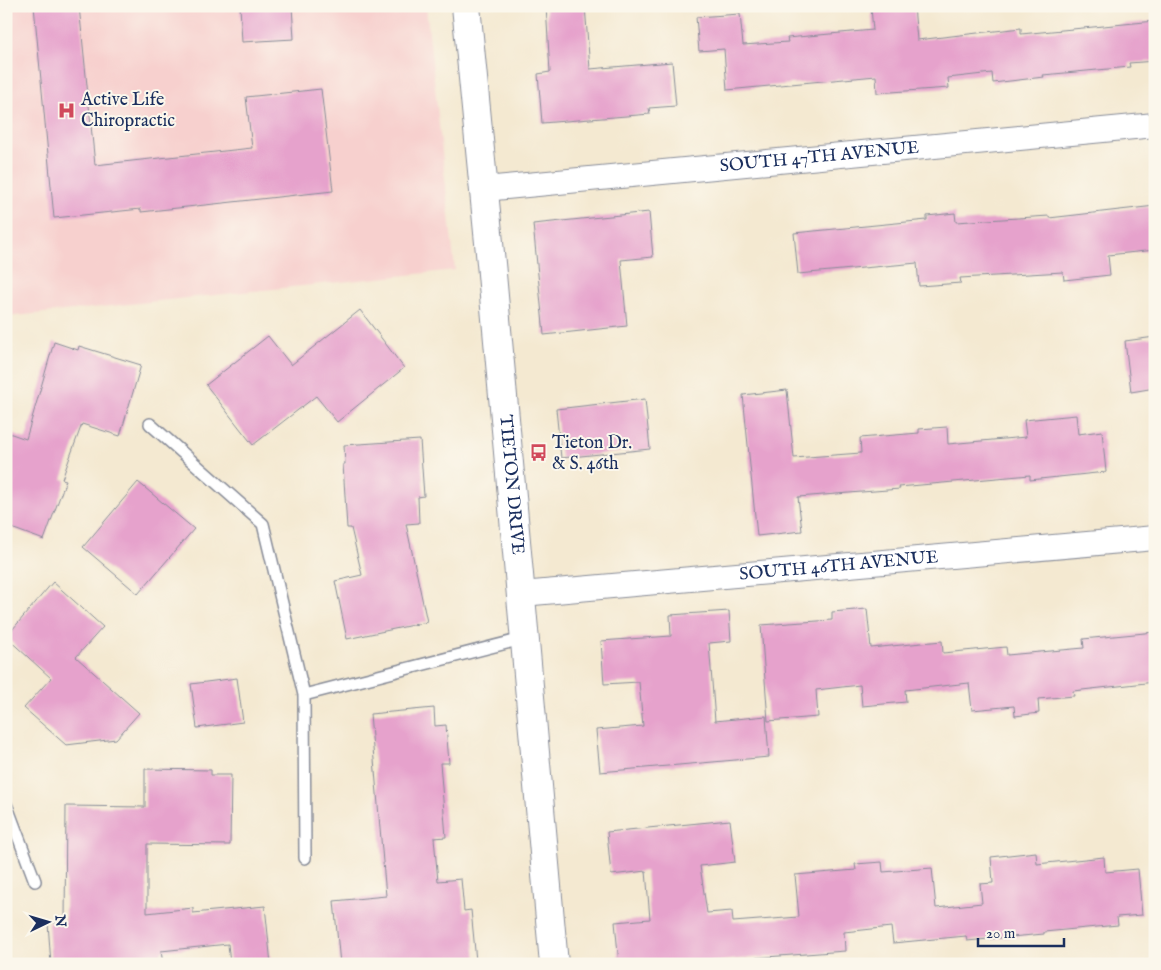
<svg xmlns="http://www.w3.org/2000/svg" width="1161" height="970" font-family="'IM FELL English',serif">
	<rect width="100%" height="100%" fill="#fbf7ec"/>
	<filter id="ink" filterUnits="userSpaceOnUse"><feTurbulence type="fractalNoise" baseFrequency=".02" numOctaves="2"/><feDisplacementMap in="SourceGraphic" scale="10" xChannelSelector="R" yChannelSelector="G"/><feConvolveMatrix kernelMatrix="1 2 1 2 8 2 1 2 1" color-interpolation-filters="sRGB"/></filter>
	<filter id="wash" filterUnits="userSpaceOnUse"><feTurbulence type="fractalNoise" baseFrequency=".0096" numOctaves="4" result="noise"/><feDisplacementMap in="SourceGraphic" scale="20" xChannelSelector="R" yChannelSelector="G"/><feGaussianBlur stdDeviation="1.12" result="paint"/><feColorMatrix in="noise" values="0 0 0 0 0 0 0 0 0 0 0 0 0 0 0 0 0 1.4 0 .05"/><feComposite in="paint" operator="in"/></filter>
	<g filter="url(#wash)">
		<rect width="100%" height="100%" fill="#f4e9d1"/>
		<!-- built -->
		<path fill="#f7d0ce" d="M6 6H426L455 270 6 317Z"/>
		<g id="blocks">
			<!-- building -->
			<path fill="#e6a2cc" d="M34 6H79L95 165 252 148 246 97 321 89 333 191 141 212V209L54 218Z
				M240 6H292L294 39 242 42Z
				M546 6H585L590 69 672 62 676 106 649 108 650 114 542 123 538 74 550 72Z
				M891 6H914L917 40 1021 28V34L1155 21V61L1129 63 1130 67 1043 75 1044 77 993 83 992 73 948 78 949 88 877 93 876 76 727 90 724 49 699 51 696 17 740 14 743 45 788 42 787 38 873 30 871 8Z
				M1155 206V250L1108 255 1110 275 1064 280 1063 272 960 278 961 283 919 286 917 263 798 274 794 233 927 220V216L955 213 956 222 1049 216V218Z
				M649 212 653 257 621 260 627 326 544 335 533 224Z
				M360 310 404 368 337 422 316 396 253 445 206 385 268 336 291 365Z
				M1155 337V388L1131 392 1125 341Z
				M54 342 78 350 79 346 141 365 120 436 82 424 62 479 66 480 44 540 6 526V432L26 439Z
				M787 390 794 458 861 453 860 438 919 433V429L947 427 948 444 1026 437 1024 420 1076 415 1078 434 1102 431 1106 472 1030 480V475L899 487 900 489 798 497 802 531 757 536 743 395Z
				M645 399 650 449 561 458 556 409Z
				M420 440 424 496 418 497 419 523 406 524 427 622 347 639 335 581 362 575 351 528H347L343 464H345L344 445Z
				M138 482 194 529 138 594 83 547Z
				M53 582 103 627 76 657 139 713 116 739 66 745 24 708 51 678 6 637Z
				M867 609 871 648 942 641 943 653 1006 647 1007 655 1084 648 1083 639 1155 632V682L1073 691 1074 696 1038 699 1039 713 1015 716 1014 706 972 710 969 683 905 690 906 702 862 706 860 685 816 690 818 717 768 721 761 625 832 620V612Z
				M729 611 731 641 709 643 715 721 766 716 769 757 600 772 596 730 643 726 639 682 604 684 601 641 671 636 670 615Z
				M237 678 243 722 197 728 191 684Z
				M434 708 435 726 446 725 449 763H440L446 837 434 838 438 881 461 879 464 911 471 910 476 961 468 962V964H340L334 901 386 896 370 714Z
				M145 769 211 770V775H231L230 845 147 844V913L193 908V913L265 906 271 964H230L228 944 161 951 163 964H51L48 923 65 922 66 806 145 807Z
				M730 820 735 862 700 866 707 913 732 911 733 922 799 917 795 875 856 870 855 864 882 862 883 872 932 868 936 908 982 903 980 884 993 883 991 857 1036 852 1037 864 1104 857 1105 872 1138 869 1142 915 1117 917 1118 925 1044 932V934L967 941 966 936 893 943 891 927 844 932 845 951 740 959 702 963V964H619L615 922 650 919 646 871 611 875 607 832Z"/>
		</g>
	</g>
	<g filter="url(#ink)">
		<use href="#blocks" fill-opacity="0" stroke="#888c98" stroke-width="1"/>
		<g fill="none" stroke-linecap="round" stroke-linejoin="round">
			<defs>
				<path id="service" d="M150 424 263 524 304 695 305 858
					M304 695 526 638
					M6 804 35 881"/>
				<g id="minor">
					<path id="s1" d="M485 189 1155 125"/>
					<path id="s2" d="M522 594 1155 538"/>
				</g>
				<g id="secondary">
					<path id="s3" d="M466 6C498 325 526 644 554 964"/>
				</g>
			</defs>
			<!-- service casing -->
			<use href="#service" stroke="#888c98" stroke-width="14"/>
			<!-- minor casing -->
			<use href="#minor" stroke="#888c98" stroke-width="26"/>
			<!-- secondary casing -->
			<use href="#secondary" stroke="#888c98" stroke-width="30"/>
			<!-- service -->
			<use href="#service" stroke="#fff" stroke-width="11"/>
			<!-- minor -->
			<use href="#minor" stroke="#fff" stroke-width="24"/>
			<!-- secondary -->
			<use href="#secondary" stroke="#fff" stroke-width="28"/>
		</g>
	</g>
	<!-- icons -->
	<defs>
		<symbol id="hospital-bare" viewBox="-9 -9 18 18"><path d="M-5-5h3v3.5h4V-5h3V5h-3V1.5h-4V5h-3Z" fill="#d1495b" stroke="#fbf7ec" stroke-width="2.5" paint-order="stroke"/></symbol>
		<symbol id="bus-bare" viewBox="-9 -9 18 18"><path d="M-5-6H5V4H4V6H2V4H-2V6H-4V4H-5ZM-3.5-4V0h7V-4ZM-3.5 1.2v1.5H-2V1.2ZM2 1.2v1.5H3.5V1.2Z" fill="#d1495b" stroke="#fbf7ec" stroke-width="2.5" paint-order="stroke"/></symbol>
	</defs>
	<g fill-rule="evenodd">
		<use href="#hospital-bare" x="54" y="98" width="25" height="25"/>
		<use href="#bus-bare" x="526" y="440" width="25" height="25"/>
	</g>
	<g text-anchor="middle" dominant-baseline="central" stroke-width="4" stroke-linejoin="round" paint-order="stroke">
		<!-- poi labels -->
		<g font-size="18" fill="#1b2f5e" stroke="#fbf7ec" text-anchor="start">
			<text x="81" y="100">Active Life<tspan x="81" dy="21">Chiropractic</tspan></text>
			<text x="552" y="443">Tieton Dr.<tspan x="552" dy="21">&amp; S. 46th</tspan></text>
		</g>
		<!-- street labels -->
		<g font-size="18" fill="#1b2f5e" stroke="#fbf7ec">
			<text stroke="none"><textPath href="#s1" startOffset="336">SOUTH 47TH AVENUE</textPath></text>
			<text stroke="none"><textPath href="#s3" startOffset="481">TIETON DRIVE</textPath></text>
			<text stroke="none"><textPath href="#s2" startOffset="318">SOUTH 46TH AVENUE</textPath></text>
		</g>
	</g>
	<!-- margin -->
	<rect width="1161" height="970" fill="none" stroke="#fbf7ec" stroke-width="25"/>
	<!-- north arrow -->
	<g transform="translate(48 922) rotate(85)" stroke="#fbf7ec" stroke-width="4" paint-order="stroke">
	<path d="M0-4L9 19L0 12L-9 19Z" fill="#1b2f5e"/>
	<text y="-8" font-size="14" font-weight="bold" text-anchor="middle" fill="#1b2f5e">N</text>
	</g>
	<!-- scale -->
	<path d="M978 938v8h86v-8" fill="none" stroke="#1b2f5e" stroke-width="2.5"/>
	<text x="986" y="938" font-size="15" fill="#1b2f5e" stroke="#fbf7ec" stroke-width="4" paint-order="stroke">20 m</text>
</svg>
